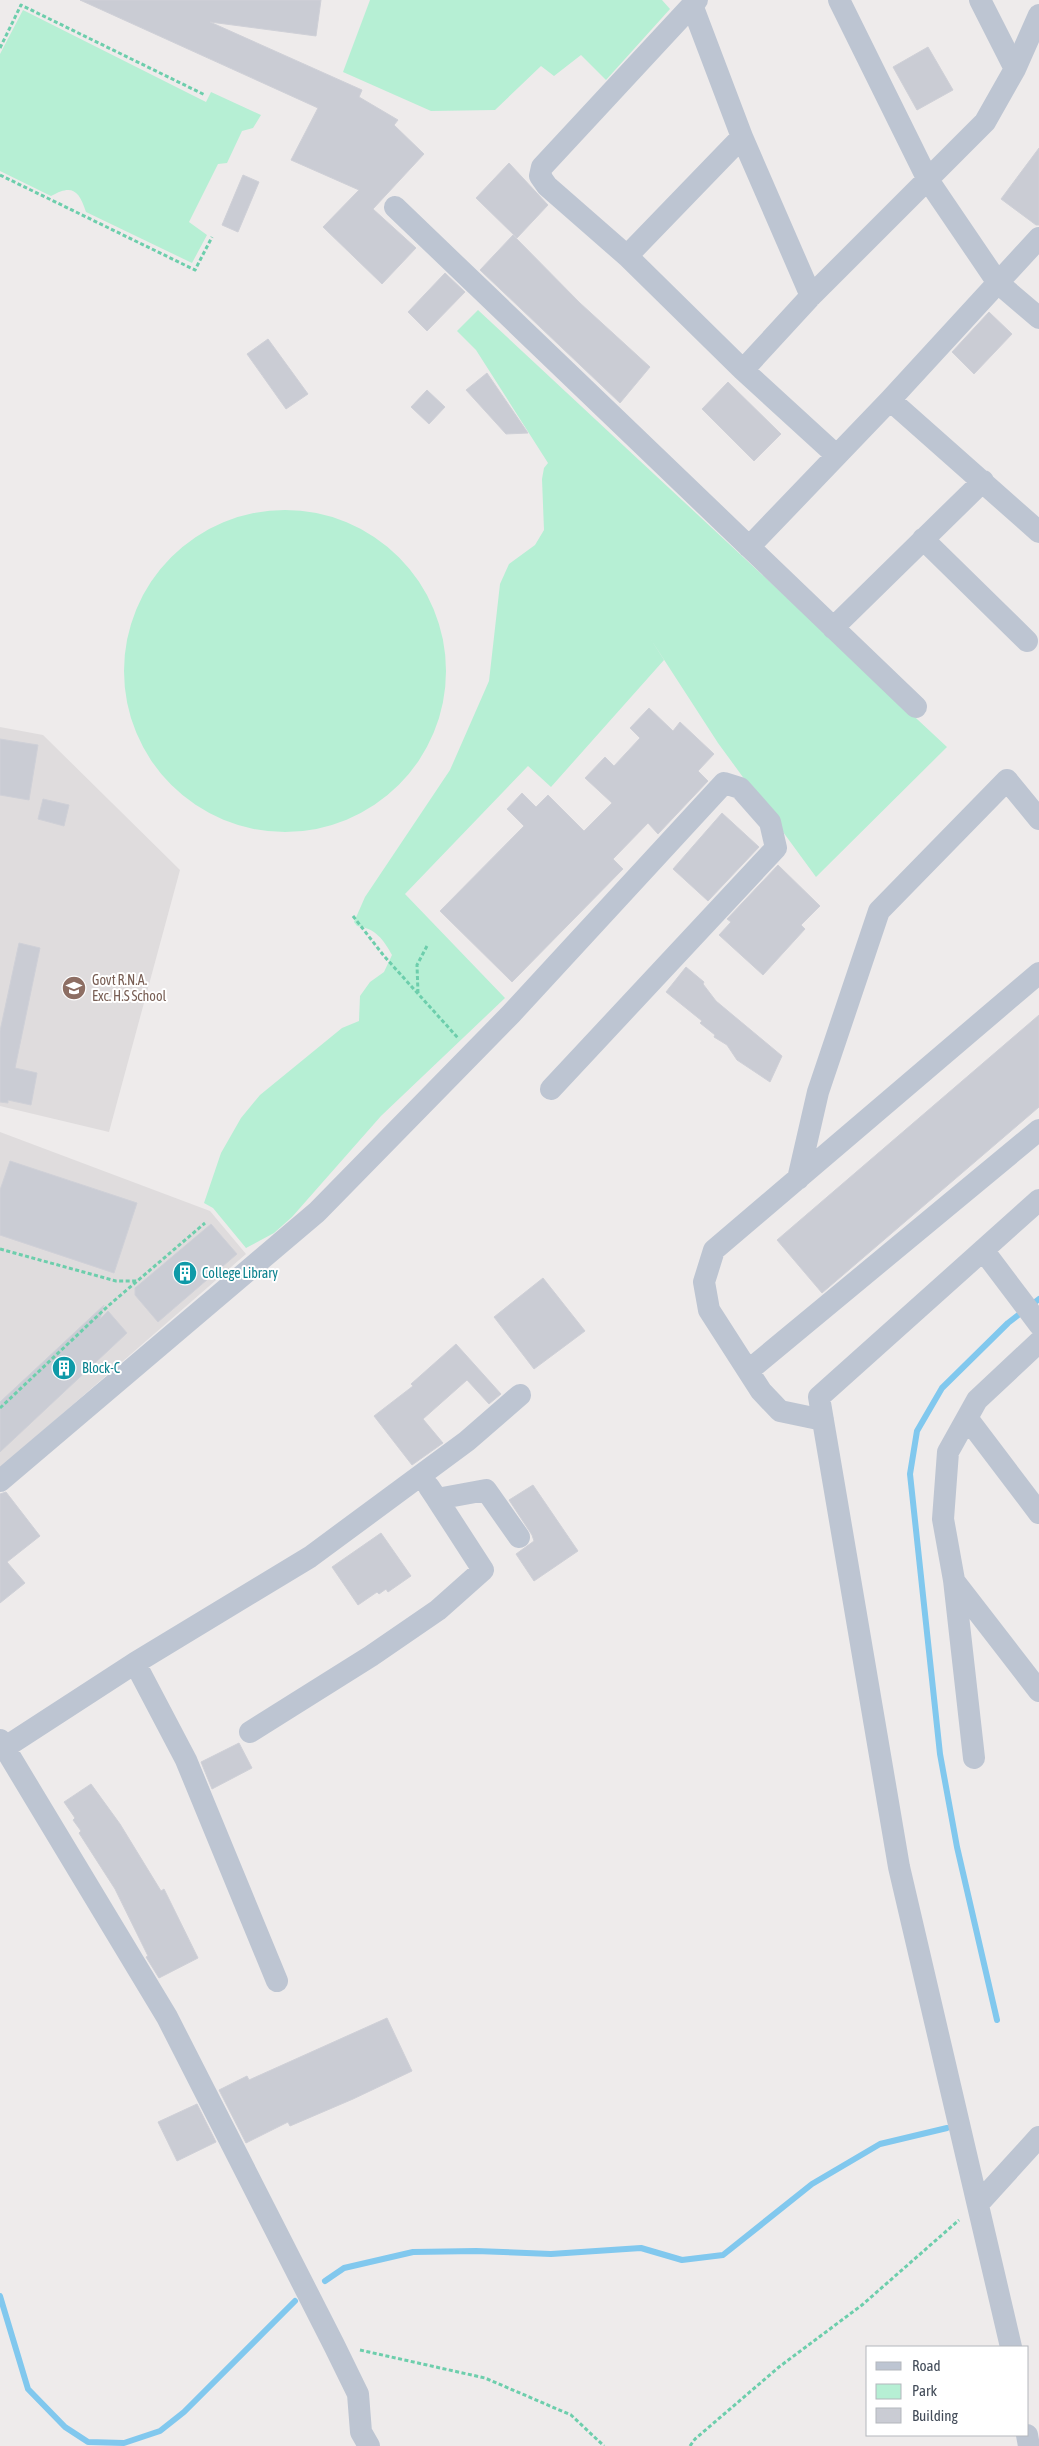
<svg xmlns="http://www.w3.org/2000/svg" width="1039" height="2446" font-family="'Asap Condensed',sans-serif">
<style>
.education{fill:#dfdcdd}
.green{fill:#b6efd4}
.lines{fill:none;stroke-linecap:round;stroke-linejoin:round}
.stream{stroke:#81c8ee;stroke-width:6}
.building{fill:#caccd4;stroke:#cfd0d7}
.path{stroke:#6dceac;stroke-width:3;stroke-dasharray:4 2.5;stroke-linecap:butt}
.minor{stroke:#bdc5d2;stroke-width:22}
.labels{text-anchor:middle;stroke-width:4;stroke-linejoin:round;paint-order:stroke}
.education-label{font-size:14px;fill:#785e54;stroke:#fff;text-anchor:start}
.culture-label{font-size:14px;fill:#0d838f;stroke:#fff;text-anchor:start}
</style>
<rect width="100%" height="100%" fill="#eeebeb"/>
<path class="education" d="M0 727 43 735 180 870 109 1132 0 1106Z
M0 1132 210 1211 246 1254 0 1468Z"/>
<path class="green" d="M370 0H662L670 9 606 80 581 55 554 76 541 66 495 110 431 111 343 72Z
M23 10 206 102 211 92 261 115 253 128 242 131 227 163 218 164 189 222 207 235 192 263 86 212C79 190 72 184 51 196L0 171V54Z
M478 310 947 747 816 877 718 743 650 638 664 660 551 787 528 766 405 894 505 998 381 1116 292 1217 274 1233 246 1248 213 1208 204 1203 221 1153 241 1118 260 1095 342 1028 359 1021 360 996 370 982 384 972 392 955C384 940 375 928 357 926L354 922 365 897 450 770 489 681 500 584 509 564 535 545 544 530 542 479 544 468 548 463 476 350 457 331Z
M124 671a161 161 0 1 1 322 0a161 161 0 1 1-322 0Z"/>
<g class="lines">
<path class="stream" d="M997 2020 957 1847 940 1754 910 1474 917 1431 942 1388 1008 1323 1039 1299
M325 2281 344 2268 413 2252 476 2251 551 2254 641 2248 682 2260 723 2255 812 2184 880 2144 947 2128
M0 2296 28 2389 65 2427 88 2442 124 2443 160 2431 184 2412 295 2301"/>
</g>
<path class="building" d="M80 0H321L316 36 210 22 362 90 359 97 398 120 394 125 424 154 373 209 416 248 382 284 323 227 359 190 291 160 318 108Z
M928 47 953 90 917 110 893 67Z
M1039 148V225H1036L1001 199Z
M509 163 548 205 517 238 476 198Z
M243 175 259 182 238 232 222 225Z
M513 235 580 303 650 367 620 403 480 270Z
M445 273 465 292 427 331 408 312Z
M989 312 1012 334 974 374 952 352Z
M268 339 308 394 286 409 247 354Z
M487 373 528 433 506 434 466 390Z
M728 382 781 434 754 461 702 409Z
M427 390 445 407 429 424 411 407Z
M649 708 673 731 680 722 714 754 698 771 708 781 658 834 648 823 613 859 623 869 512 982 440 911 524 826 507 809 522 793 536 807 548 795 584 831 612 803 585 778 605 757 614 766 640 738 630 728Z
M0 739 38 745 29 800 0 795Z
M43 799 69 805 64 826 38 819Z
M722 813 759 847 708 901 673 869Z
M778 865 820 906 801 925 805 929 763 975 719 935 731 922 727 919Z
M19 943 40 948 15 1068 37 1073 31 1105 8 1100V1103L0 1102V1031Z
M686 967 704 982 703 984 716 1001 782 1056 770 1082 737 1060 727 1045 714 1037 715 1035 700 1023 702 1021 666 992Z
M1039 1015V1107L822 1293 777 1240Z
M10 1161 137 1203 114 1273 0 1235V1190Z
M211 1224 237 1254 158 1322 135 1295V1288Z
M543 1278 585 1331 534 1369 494 1317Z
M104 1305 100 1319 108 1311 127 1333 0 1452V1402Z
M456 1344 501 1394 489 1404 467 1380 423 1419 443 1443 412 1465 374 1416 413 1386 411 1384Z
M533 1485 578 1551 534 1581 516 1554 534 1541 532 1535 509 1500Z
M6 1492 40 1536 7 1562 25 1583 0 1603V1494Z
M381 1533 411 1576 388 1592 386 1589 379 1594 377 1592 358 1605 332 1567Z
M239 1743 252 1768 212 1789 201 1762Z
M91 1784 120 1824 161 1891 164 1889 198 1958 159 1978 146 1957 148 1956 115 1889 79 1833 81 1831 73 1820 75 1818 64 1802Z
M387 2018 412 2071 353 2099 290 2126 288 2122 246 2143 219 2090 247 2076 249 2080Z
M197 2104 216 2142 177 2161 158 2122Z"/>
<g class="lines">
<path class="path" d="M0 48 21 5 205 95
M0 175 195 270 212 237
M353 916 384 956 458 1038
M418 993 417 965 428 944
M0 1249 116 1281H137
M0 1408 108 1306 205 1223
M360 2350 485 2378 571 2415 604 2446
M690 2446 695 2439 779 2367 862 2305 959 2220"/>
<path class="minor" d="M697 0 542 167 540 176 547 186 627 256 743 370 836 455
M839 0 928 180 998 283 1039 318
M980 0 1015 69
M692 5 742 137 811 296
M395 207 916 707
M627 256 742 137
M743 370 811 296 985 122 1015 69 1039 15
M890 400 1039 532
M923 539 1027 641
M749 547 890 400 1039 238
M833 628 983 481
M798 1179 818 1092 879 911 1007 780 1039 819
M983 1250 1039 1324
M748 1371 1039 1130
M967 1418 1039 1513
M823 1420 780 1411 761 1391 709 1310 704 1282 714 1250 1039 973
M0 1481 317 1212 511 1014 724 783 740 788 770 822 776 848 551 1089
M429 1487 437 1499 486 1490 519 1537
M954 1581 1039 1691
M135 1663 186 1760 277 1981
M250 1732 371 1656 438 1610 483 1570 437 1499
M0 1740 167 2017 334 2345 358 2394 361 2432 369 2446
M4 1748 135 1663 310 1557 467 1441 520 1395
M974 1758 954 1580 943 1519 948 1452 977 1400 1039 1342
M978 2204 1039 2137
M1011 2347 899 1867 819 1397 1039 1200
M1027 2435 1029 2446"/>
</g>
<defs>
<g id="school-disc" transform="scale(1.25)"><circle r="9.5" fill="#8d6e63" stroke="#fff"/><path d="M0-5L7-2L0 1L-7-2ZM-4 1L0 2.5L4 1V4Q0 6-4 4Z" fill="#fff"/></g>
<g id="building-disc" transform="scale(1.25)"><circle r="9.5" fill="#0f9aa8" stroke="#fff"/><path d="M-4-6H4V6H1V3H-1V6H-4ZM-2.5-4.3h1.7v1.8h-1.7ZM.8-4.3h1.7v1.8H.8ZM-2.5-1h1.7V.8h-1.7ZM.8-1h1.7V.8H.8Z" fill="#fff"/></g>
</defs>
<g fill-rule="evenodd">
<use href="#school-disc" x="74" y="988"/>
<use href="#building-disc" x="185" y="1273"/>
<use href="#building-disc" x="64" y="1368"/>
</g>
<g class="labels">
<g class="education-label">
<text x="92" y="985">Govt R.N.A.<tspan x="92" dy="16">Exc. H.S School</tspan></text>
</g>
<g class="culture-label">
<text x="202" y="1278">College Library</text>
<text x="82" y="1373">Block-C</text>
</g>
</g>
<rect x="866" y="2346" width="162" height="90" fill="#ffffff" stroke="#b4b7bd"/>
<rect x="876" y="2362" width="25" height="8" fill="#bdc5d2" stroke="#b4b7bd"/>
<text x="912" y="2371" font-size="15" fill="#434c59">Road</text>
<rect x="876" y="2384" width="25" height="15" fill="#b6efd4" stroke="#b4b7bd"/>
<text x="912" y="2396" font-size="15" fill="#434c59">Park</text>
<rect x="876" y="2408" width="25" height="15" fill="#caccd4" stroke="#b4b7bd"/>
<text x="912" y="2421" font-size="15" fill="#434c59">Building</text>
</svg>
